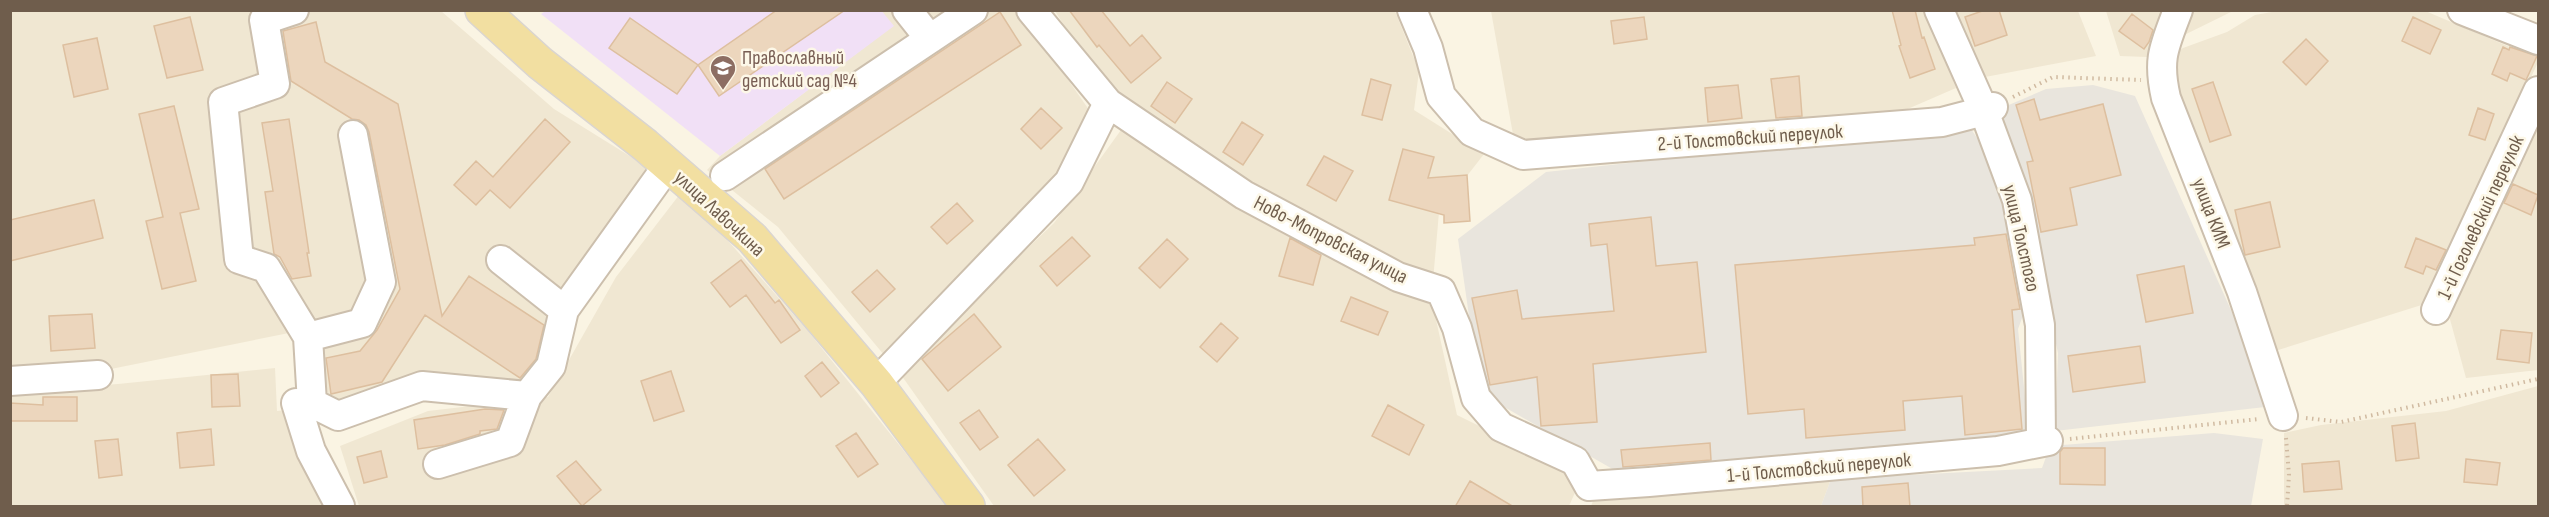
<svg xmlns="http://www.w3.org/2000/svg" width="2549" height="517" font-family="'Sofia Sans Condensed',sans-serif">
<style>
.residential{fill:#f0e7d2}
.industrial{fill:#e9e5dd}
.education{fill:#f1e0f6}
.building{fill:#ecd6bd;stroke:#ddbf9f;stroke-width:1.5}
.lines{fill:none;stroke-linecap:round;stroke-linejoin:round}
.minor-casing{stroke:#ccbfad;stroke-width:32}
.major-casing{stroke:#dad5d0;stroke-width:36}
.path{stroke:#d0baa1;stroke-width:4;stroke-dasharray:1.5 4.5;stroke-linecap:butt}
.minor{stroke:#fff;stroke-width:28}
.major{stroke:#f2dfa1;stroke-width:33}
.labels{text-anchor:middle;stroke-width:5;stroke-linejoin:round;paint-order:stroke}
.education-label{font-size:20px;fill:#785e54;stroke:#fdf8e8;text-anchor:start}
.street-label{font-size:20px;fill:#6f5d4c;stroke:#fdf8e8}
</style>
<rect width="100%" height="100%" fill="#faf4e3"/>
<path class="residential" d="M2283 10H2423L2538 59V62L2428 303 2275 351 2175 90 2170 56 2183 48 2227 32 2255 15Z
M10 11H441L554 109 657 173 599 263 536 382 332 405 304 330 106 370 11 373Z
M881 11H1020L1094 117 1035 218 884 355 778 227 707 170 720 156 893 26Z
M1055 11H1395L1419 71 1414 110 1484 154 1439 212 1433 281 1244 184 1099 81Z
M1491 11H1926L1956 88 1896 114 1714 131 1514 140Z
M1952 11H2078L2096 56 1985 77 1969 64Z
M2106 11H2171L2147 57 2120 56Z
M2187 11H2233L2174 40Z
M2538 97V370L2466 378 2448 312Z
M1121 130 1433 306 1457 415 1582 477 1569 506H994L899 372 1054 223Z
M683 190 808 331 948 506H359L340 446 428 411 548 397 616 277Z
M275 368 277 411 308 408 342 506H11V392L118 384Z
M2538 386V506H2284V433L2321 425 2446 411Z
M1831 479 1821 506H1591L1595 496Z"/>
<path class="industrial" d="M2093 85 2135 96 2248 348 2265 407 2055 431 2058 353 2016 157 1997 110 2046 89Z
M1969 126 1995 165 2029 299 2018 329 2029 436 1616 471 1480 393 1458 239 1546 172Z
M2214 433 2263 439 2251 506H1821L1831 479 2042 468 2050 446Z"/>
<path class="education" d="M547 10H881L894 26 720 156 541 14Z"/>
<path class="building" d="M777 10H845L719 96 698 65Z
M1069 10H1101L1130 46 1142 35 1161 58 1131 83 1099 45 1097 47Z
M1892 10H1915L1922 38 1924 37 1935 69 1910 78 1899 46 1901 45Z
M1985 10H1999L2007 35 1975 46 1965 17Z
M1000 12 1021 45 784 199 765 169Z
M2132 14 2153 30 2149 42 2144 49 2119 31Z
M190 17 203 70 167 78 154 26Z
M1644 17 1647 39 1614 44 1611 21Z
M2413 17 2441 30 2430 54 2402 41Z
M630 18 698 65 677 94 609 48Z
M316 22 325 62 398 104 442 316 469 276 544 325 536 359 520 378 425 315 382 382 331 394 326 358 360 351 377 330 400 289 369 132 366 125 359 120 352 119 291 81 283 31Z
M97 38 108 89 74 97 63 45Z
M2306 39 2328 61 2306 85 2283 62Z
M2503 47 2509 50 2510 47 2537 56 2526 80 2510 73 2507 81 2492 74Z
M1799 76 1802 116 1776 118 1771 79Z
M1371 79 1391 85 1382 120 1362 115Z
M1167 82 1192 99 1175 123 1151 106Z
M2213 82 2231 135 2210 142 2192 89Z
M1738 85 1742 118 1708 122 1705 88Z
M2034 99 2040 120 2103 104 2121 175 2070 188 2077 225 2041 232 2027 162 2033 161 2016 105Z
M174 106 199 209 180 213 196 281 162 289 146 221 163 217 139 114Z
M1041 108 1062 128 1041 149 1021 129Z
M2478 108 2494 114 2485 140 2469 135Z
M289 119 309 253H307L311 276 292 279 280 257 274 254 265 192 273 191 262 123Z
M545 119 570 142 510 208 490 190 476 205 454 185 476 161 493 177Z
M1242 122 1263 135 1243 165 1223 152Z
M1403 149 1434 157 1428 178 1467 175 1470 221 1444 223V215L1389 200Z
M1324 156 1353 171 1336 201 1307 185Z
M2513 184 2538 195 2531 215 2504 203Z
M94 200 103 238 10 261V220Z
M2270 202 2280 247 2245 255 2235 210Z
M957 203 973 221 947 244 931 227Z
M1651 217 1656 266 1697 262 1706 352 1593 364 1597 422 1541 426 1537 377 1490 385 1472 298 1517 290 1522 319 1614 311 1607 244 1591 246 1589 224Z
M2006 234 2020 309 2012 310 2022 429 1965 435 1962 396 1903 401 1905 430 1806 438 1804 409 1748 414 1735 265 1975 245 1974 238Z
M1072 237 1090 256 1057 286 1040 266Z
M1290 238 1321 255 1313 285 1279 276Z
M2416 238 2446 250 2436 270 2426 266 2423 274 2405 267Z
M1167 239 1188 259 1160 288 1139 268Z
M741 260 775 303 779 300 800 330 781 343 746 295 730 307 711 283Z
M2184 266 2193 313 2146 322 2137 275Z
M877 270 895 289 870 312 852 292Z
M1351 297 1388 312 1378 335 1341 321Z
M92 314 95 348 51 351 49 316Z
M974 314 1001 347 948 391 922 359Z
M1221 323 1238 338 1217 362 1200 347Z
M2501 330 2532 333 2529 363 2497 359Z
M2140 346 2145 382 2073 392 2068 356Z
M822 362 839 383 821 397 805 376Z
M671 371 684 411 654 421 641 381Z
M238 374 240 406 212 407 211 375Z
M43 397H77V421H10V403L43 405Z
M1388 405 1424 425 1409 455 1372 436Z
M485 409 504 410 497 429 480 431V434L445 445 418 449 414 420Z
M979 410 998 437 980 450 960 423Z
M2415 423 2419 458 2396 461 2392 426Z
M211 429 214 465 180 468 177 433Z
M856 433 878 464 858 477 836 446Z
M118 439 122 475 99 478 95 441Z
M1038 439 1065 470 1034 496 1008 465Z
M1710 443 1711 460 1623 467 1621 450Z
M2063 448H2105V485L2060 484V452Z
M381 451 387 477 364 483 357 457Z
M2466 459 2500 463 2497 485 2464 482Z
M576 461 601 490 582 506 557 476Z
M2339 461 2342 489 2304 492 2302 464Z
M1470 481 1514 507H1455Z
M1908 483 1910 507H1863L1862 487Z"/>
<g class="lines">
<g class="minor-casing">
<path id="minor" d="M294 10 264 20 275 84 223 102 239 259 266 268 308 337
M907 10 930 39
M1031 10 1108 103 1244 195 1398 277 1441 291 1457 328 1476 398 1501 427 1575 461 1589 486
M1412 10 1428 48 1441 96 1472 132 1523 155 1942 122 1984 111 1993 107
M1939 10 1984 111 2017 200 2040 325 2041 442
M2178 10C2164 47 2157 59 2166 98L2242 292 2283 416
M2462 10 2538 40
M353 135 381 282 362 323 308 337 312 403 338 416 422 386 527 396 551 366 564 310
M725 176 973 10
M501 260 564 310 668 165
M2436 310 2538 91
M10 381 98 375
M876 383 1069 182 1108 103
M296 403 311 451 340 506
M438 464 510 442 527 396
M1589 486 1649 482 1998 451 2048 441"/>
</g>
<g class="major-casing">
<path id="major" d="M482 10 540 63 645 145 752 238 876 383 968 506"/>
</g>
<path class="path" d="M2013 97 2053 77 2141 80
M2306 418 2341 422 2538 379
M2286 438 2289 475 2287 506
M2070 439 2259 419"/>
<use href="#minor" class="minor"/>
<use href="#major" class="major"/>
</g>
<defs>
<g id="school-pin" transform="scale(1.35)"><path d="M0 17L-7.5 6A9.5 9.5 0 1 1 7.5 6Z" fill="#8d6e63" stroke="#fdf8e8"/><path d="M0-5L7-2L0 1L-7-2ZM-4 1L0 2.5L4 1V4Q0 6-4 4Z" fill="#fff"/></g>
</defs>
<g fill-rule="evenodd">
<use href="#school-pin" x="723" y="68"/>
</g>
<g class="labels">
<g class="education-label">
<text x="742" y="64">Православный<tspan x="742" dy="23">детский сад №4</tspan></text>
</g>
<g class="street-label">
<text transform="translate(1750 137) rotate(-4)" y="7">2-й Толстовский переулок</text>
<text transform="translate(720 213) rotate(43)" y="7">улица Лавочкина</text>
<text transform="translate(2212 213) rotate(69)" y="7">улица КИМ</text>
<text transform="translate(2480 217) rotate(-65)" y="7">1-й Гоголевский переулок</text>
<text transform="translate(2022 238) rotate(77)" y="7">улица Толстого</text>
<text transform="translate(1331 239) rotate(27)" y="7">Ново-Мопровская улица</text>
<text transform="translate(1819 467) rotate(-5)" y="7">1-й Толстовский переулок</text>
</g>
</g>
<rect width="2549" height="517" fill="none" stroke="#6f5d4c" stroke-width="24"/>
</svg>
